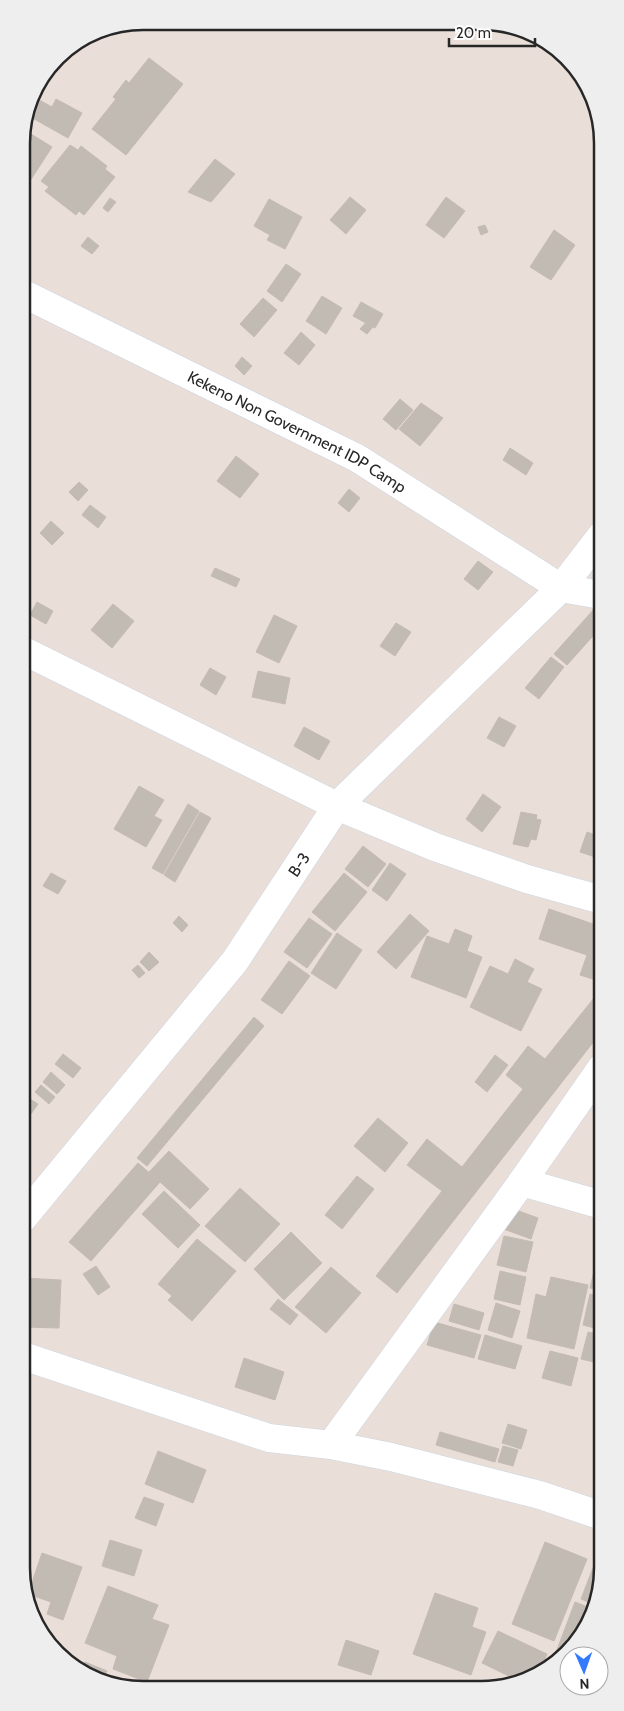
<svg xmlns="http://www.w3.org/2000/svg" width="624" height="1711" font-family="Cabin,sans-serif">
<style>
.building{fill:#c2bbb4;stroke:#c5bbb2}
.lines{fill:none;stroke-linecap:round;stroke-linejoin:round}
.minor-casing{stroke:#cdd4e1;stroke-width:29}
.secondary-casing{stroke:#cdd4e1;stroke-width:29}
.minor{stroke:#fff;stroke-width:28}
.secondary{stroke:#fff;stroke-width:28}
.labels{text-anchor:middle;stroke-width:4;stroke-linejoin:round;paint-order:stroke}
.street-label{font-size:16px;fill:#272727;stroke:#fff}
.rim{fill:none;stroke:#272727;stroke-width:2.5}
</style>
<rect width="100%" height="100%" fill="#eadfd8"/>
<path class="building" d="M149 58 183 84 126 155 92 129 116 99 113 97 126 80 129 83Z
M32 96 52 107 56 99 82 113 68 138 27 115Z
M23 129 52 147 28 184 22 180V135Z
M70 145 78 150 81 146 107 166 105 169 115 177 84 215 79 211 76 215 45 191 49 187 41 181Z
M215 159 235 174 211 202 188 192Z
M350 197 366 210 346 234 330 220Z
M446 197 465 211 444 238 426 225Z
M110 198 116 202 108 212 103 208Z
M269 199 302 217 285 249 267 240 270 235 254 226Z
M485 225 488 232 481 235 478 227Z
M554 230 575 245 551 280 530 267Z
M88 237 99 246 92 254 81 246Z
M286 264 301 274 282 302 267 291Z
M322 296 342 308 326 334 306 321Z
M263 298 277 310 254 337 240 324Z
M361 302 383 314 375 328 353 316Z
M370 318 377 322 367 334 360 329Z
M301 332 315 345 299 365 284 353Z
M242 357 252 366 244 375 235 366Z
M400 399 413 410 396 430 383 419Z
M421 403 443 418 420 446 399 429Z
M22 437 29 442 22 453Z
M510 448 533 463 526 475 503 460Z
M236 456 259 474 240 498 217 481Z
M79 482 88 490 78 501 69 492Z
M349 489 360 498 349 512 338 503Z
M90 505 106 517 98 528 82 515Z
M51 521 64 533 52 545 40 533Z
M478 561 493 572 478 590 464 579Z
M215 568 240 579 236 587 211 576Z
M37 602 53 611 46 624 30 615Z
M113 604 134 621 112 648 91 630Z
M594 609 601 616V627L567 665 554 654Z
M274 615 297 626 279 663 256 652Z
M396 623 411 632 395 656 380 646Z
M551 657 564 667 539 699 525 688Z
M210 668 226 677 216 695 200 685Z
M258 671 290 678 285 704 252 697Z
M499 717 516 726 504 747 487 738Z
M304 727 330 741 319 760 294 746Z
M139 786 164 800 154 816 162 820 146 847 114 829Z
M483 794 501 807 482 832 466 819Z
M188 804 199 811 163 874 152 868Z
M200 812 211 818 175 882 164 875Z
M521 812 537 815 536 819 541 820 536 840 531 839 528 847 513 844Z
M587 832 601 837V848L598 858 580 852Z
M363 846 386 864 368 887 345 869Z
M390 863 406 874 387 901 372 890Z
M51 873 66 881 58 894 43 886Z
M344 873 367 892 335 931 312 912Z
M549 909 602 927V982L580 975 587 955 539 939Z
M410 914 429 931 396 969 377 952Z
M179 916 188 925 182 932 173 923Z
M309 918 332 934 307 968 284 952Z
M455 929 472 936 467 951 482 957 466 998 411 977 427 936 449 944Z
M337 933 362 950 336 989 311 973Z
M149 952 159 962 149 971 140 962Z
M515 959 534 969 527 982 542 989 521 1031 470 1007 490 966 508 974Z
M289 961 310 976 282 1014 261 1000Z
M138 965 145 973 139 978 132 970Z
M602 988V1031L397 1293 376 1276 442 1191 407 1165 427 1139 462 1167 523 1089 506 1075 528 1046 545 1059Z
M254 1017 264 1026 147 1166 137 1158Z
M63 1054 81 1068 73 1078 55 1064Z
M495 1055 508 1065 487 1092 475 1082Z
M51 1072 65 1085 57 1094 43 1082Z
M41 1085 55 1097 49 1104 35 1092Z
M27 1097 38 1104 31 1114 23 1108V1102Z
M378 1118 408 1143 385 1172 354 1146Z
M169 1151 209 1189 190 1209 149 1172Z
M138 1163 160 1182 91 1261 69 1242Z
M357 1176 374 1189 342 1229 325 1215Z
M240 1188 280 1224 245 1262 205 1226Z
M164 1191 200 1225 178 1248 142 1214Z
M505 1206 538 1218 531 1239 498 1227Z
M291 1232 322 1263 284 1300 254 1269Z
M504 1236 533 1242 526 1272 497 1265Z
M602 1238V1291L590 1288Z
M197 1239 236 1271 192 1321 168 1300 172 1296 158 1284Z
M96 1266 110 1287 98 1295 83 1274Z
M331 1267 361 1293 326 1333 295 1307Z
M500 1271 526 1277 520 1305 494 1299Z
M551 1277 588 1285 574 1349 527 1338 536 1294 546 1297Z
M23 1278 61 1280 59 1328 23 1327Z
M590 1294 602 1297V1330L583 1325Z
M278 1299 298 1315 290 1325 270 1309Z
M496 1303 520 1311 512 1338 488 1330Z
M454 1304 484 1313 479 1330 449 1321Z
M434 1322 481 1335 474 1358 427 1345Z
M588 1332 602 1335V1350L598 1363 581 1359Z
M485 1335 522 1346 515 1369 478 1359Z
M550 1351 578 1358 571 1386 542 1378Z
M244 1358 284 1372 275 1400 235 1387Z
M508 1424 527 1430 521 1449 502 1443Z
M598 1429 602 1430V1451L596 1450Z
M440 1432 499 1449 495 1462 436 1445Z
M503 1446 518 1450 513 1466 498 1462Z
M158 1451 206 1470 193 1503 145 1484Z
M144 1497 164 1504 156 1526 135 1518Z
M110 1540 142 1550 134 1576 102 1566Z
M545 1542 587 1559 554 1641 512 1624Z
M42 1553 82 1567 63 1620 47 1614 51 1602 28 1594Z
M596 1560 602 1562 603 1576 596 1605 581 1599Z
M108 1586 158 1605 152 1619 169 1625 147 1682 113 1669 117 1656 85 1643Z
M435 1593 478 1608 472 1627 486 1632 471 1675 413 1654Z
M575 1602 595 1610 594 1614 573 1648 562 1657 555 1655Z
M498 1631 547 1654 538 1675 521 1682 482 1663Z
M346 1640 379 1651 371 1675 338 1665Z
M551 1659 557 1661 547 1670Z
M85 1662 107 1671 104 1679 83 1668Z"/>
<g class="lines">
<g class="minor-casing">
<g id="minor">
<path id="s1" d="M22 293 357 458 561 588 601 595"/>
<path d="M22 650 337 806 435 847 527 879 602 900"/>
<path d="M522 1182 602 1205"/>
<path d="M23 1356 269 1438 331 1445 391 1457 540 1495 602 1516"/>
<path d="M331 1445 522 1182 602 1067"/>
</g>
</g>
<g class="secondary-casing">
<g id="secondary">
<path id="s2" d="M23 1218 235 961 337 806 561 588 601 536"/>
</g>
</g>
<use href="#minor" class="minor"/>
<use href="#secondary" class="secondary"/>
</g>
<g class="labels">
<g class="street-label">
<text dy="6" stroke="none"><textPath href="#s1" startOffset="308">Kekeno Non Government IDP Camp</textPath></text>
<text dy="6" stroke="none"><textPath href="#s2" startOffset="449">B-3</textPath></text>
</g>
</g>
<path d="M0 0H624V1711H0ZM143 30H481A113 113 0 0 1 594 143V1568A113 113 0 0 1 481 1681H143A113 113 0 0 1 30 1568V143A113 113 0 0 1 143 30Z" fill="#eee" fill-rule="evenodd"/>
<path class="rim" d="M143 30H481A113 113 0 0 1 594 143V1568A113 113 0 0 1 481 1681H143A113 113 0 0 1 30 1568V143A113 113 0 0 1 143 30Z"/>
<g transform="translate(584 1671) rotate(178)"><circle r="24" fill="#ffffff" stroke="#a9a9a9"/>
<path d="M0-4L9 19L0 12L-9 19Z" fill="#337bfc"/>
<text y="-8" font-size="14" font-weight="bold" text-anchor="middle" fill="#272727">N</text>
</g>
<path d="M449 38v8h86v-8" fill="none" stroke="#272727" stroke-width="2.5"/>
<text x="456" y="38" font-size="15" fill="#272727" stroke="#ffffff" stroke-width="4" paint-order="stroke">20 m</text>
</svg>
